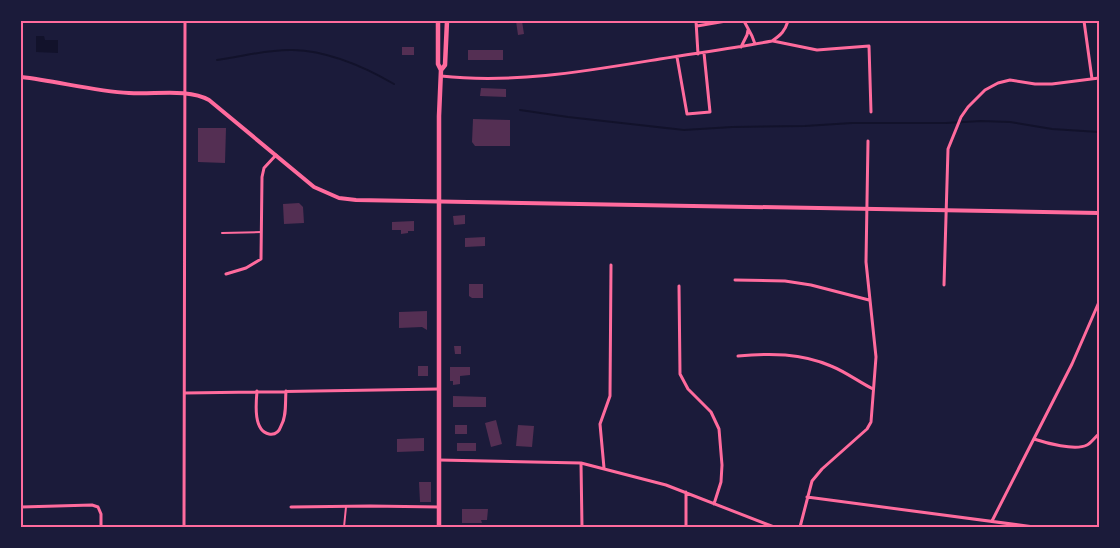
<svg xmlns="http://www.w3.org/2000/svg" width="1120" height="548" font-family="Lato,sans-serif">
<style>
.water{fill:#12122b}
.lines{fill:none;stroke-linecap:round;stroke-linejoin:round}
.stream{stroke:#12122b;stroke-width:2}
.building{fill:#542f53}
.service{stroke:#ff6b9d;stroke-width:2}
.minor{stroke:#ff6b9d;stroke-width:3}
.tertiary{stroke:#ff6b9d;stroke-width:4}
.secondary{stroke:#ff6b9d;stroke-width:4.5}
.neatline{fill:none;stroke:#ff6b9d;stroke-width:2}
</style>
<rect width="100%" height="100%" fill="#1b1b3a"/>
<path class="water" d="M36 36H44L45 40H58V53L36 52Z"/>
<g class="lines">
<path class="stream" d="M217 60C242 57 267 49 293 50 329 51 363 66 394 84
M520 110 568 117 684 130 732 127 805 126 852 123H946L981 121 1010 122 1052 129 1099 132"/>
</g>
<path class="building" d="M516 21H522L524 34 518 35Z
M402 47H414V55H402Z
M468 50H503V60H468Z
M481 88 506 89V97L480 96Z
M473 119 510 120V146H475L472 142Z
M198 128H226L225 163 198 162Z
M299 203 303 207 304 223 284 224 283 204Z
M465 215V224L454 225 453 216Z
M414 221V231H408V233L401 234V230H392V222Z
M485 237V246L465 247V238Z
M469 284H483V298H472L469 296Z
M427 311V330L422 327 399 328V312Z
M454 346H461V354H455Z
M418 366H428V376H418Z
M450 367H470V375L460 376V384L453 385V381H450Z
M453 396 486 397V407H453Z
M496 420 502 444 491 447 485 423Z
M455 425H467V434H455Z
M518 425 534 426 532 447 516 446Z
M424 438V451L397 452V439Z
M457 443H476V451H457Z
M419 482H431V502H420Z
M462 509H488L487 520H481L482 523H462Z"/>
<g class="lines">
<path class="service" d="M447 22 458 21
M222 233 261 232
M344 527 346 507"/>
<path class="minor" d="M696 21 698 54
M744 21 752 36 755 44
M1084 21 1092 79
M697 26 726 21
M773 41 817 50 869 46 871 112
M741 47 747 35 748 30
M677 57 687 114 710 112 704 53
M441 76C514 84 587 71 660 59 697 53 735 48 772 41 781 35 785 31 788 21
M226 274 246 268 261 259 262 177 264 168 276 155
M735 280 785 281 811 285 869 300
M944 285 948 149 961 117 968 107 985 90 998 83 1010 80 1035 84H1052L1099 78
M679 286 680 374 688 389 711 412 719 429 722 465 721 482 714 504
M738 356C770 353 801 353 831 366 846 372 859 382 873 389
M257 391C256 403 253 431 269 434 275 435 279 432 281 426 287 416 285 402 286 391
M185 393 439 389
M1034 439C1046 443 1075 451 1087 445 1091 443 1095 437 1099 434
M439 460 581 463 666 485 774 527
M581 463 582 527
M604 468 600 424 610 396 611 265
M807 497 1034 527
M21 507 92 505 98 507 101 514V527
M291 507 370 506 439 507
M992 521 1072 364 1099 302
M184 527 185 21
M686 527V492
M800 527 812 481 822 469 867 429 871 422 876 357 866 262 868 141"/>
<path class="tertiary" d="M21 77C57 81 93 91 129 93 153 95 188 88 209 100L314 187 339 198 356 200 1099 213"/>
<path class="secondary" d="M438 21V64L441 70 439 116V527
M441 70 445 65 447 21"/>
</g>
<rect width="1120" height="548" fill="none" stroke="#1b1b3a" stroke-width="45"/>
<rect x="22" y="22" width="1076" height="504" class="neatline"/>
</svg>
